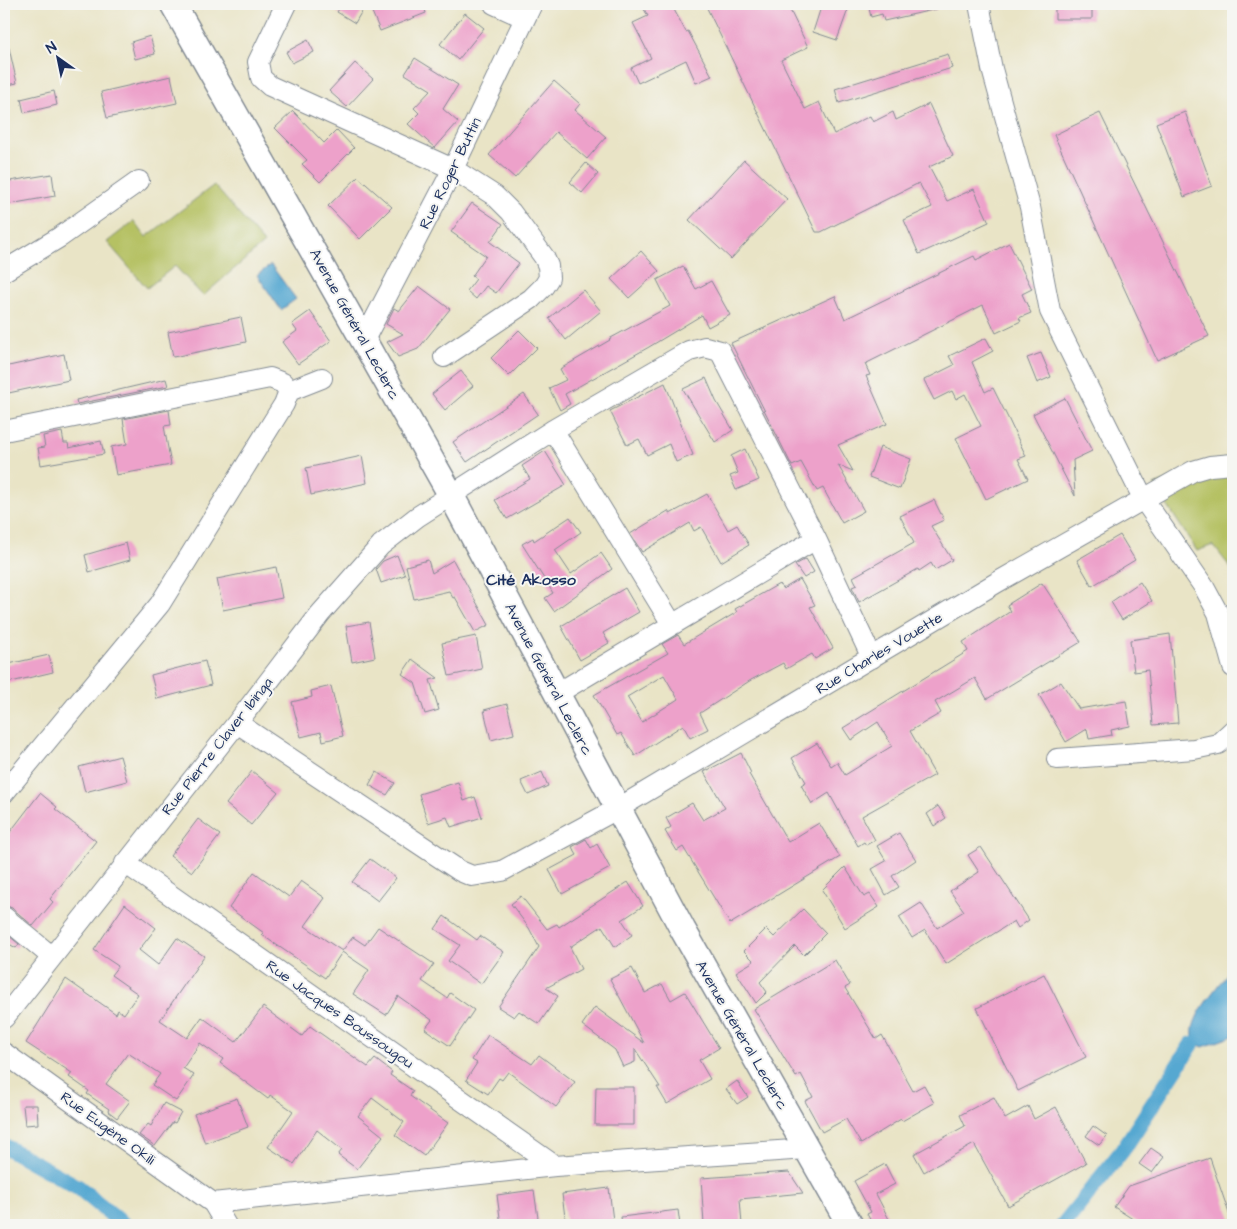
<svg xmlns="http://www.w3.org/2000/svg" width="1237" height="1229" font-family="'Architects Daughter',sans-serif">
<style>
.green{fill:#b5c163;stroke:#687860}
.water{fill:#56a8d1;stroke:#386c98}
.lines{fill:none;stroke-linecap:round;stroke-linejoin:round}
.canal{stroke:#56a8d1;stroke-width:16}
.building{fill:#eda1ca;fill-rule:evenodd}
.minor-casing{stroke:#828a92;stroke-width:22}
.major-casing{stroke:#828a92;stroke-width:28}
.minor{stroke:#fff;stroke-width:20}
.major{stroke:#fff;stroke-width:25}
.labels{text-anchor:middle;stroke-width:4;stroke-linejoin:round;paint-order:stroke}
.street-label{font-size:15px;fill:#1b2f5e;stroke:#f6f6f2}
.neighbourhood-label{font-size:16px;font-weight:bold;fill:#1b2f5e;stroke:#f6f6f2}
</style>
<rect width="100%" height="100%" fill="#f6f6f2"/>
<filter id="ink" filterUnits="userSpaceOnUse"><feTurbulence type="fractalNoise" baseFrequency=".02" numOctaves="2"/><feDisplacementMap in="SourceGraphic" scale="10" xChannelSelector="R" yChannelSelector="G"/><feConvolveMatrix kernelMatrix="1 2 1 2 8 2 1 2 1" color-interpolation-filters="sRGB"/></filter>
<filter id="wash" filterUnits="userSpaceOnUse"><feTurbulence type="fractalNoise" baseFrequency=".0096" numOctaves="4" result="noise"/><feDisplacementMap in="SourceGraphic" scale="20" xChannelSelector="R" yChannelSelector="G"/><feGaussianBlur stdDeviation="1.12" result="paint"/><feColorMatrix in="noise" values="0 0 0 0 0 0 0 0 0 0 0 0 0 0 0 0 0 1.4 0 .05"/><feComposite in="paint" operator="in"/></filter>
<g filter="url(#wash)">
<rect width="100%" height="100%" fill="#e9e4c6"/>
<path class="green" d="M214 185 264 243 203 296 175 266 147 288 107 242 134 221 146 237Z
M1233 456V571L1213 545 1197 551 1154 485Z"/>
<path class="water" d="M271 265 296 299 281 310 257 275Z
M1233 965V1036L1203 1047C1171 1033 1223 983 1233 965Z"/>
<g class="lines">
<path class="canal" d="M4 1146 78 1187 124 1225
M1063 1225 1122 1151 1192 1044"/>
</g>
<g id="blocks">
<path class="building" d="M342 4H366L355 23 337 12Z
M394 4H423L426 13 380 31 372 12Z
M641 4H671L686 32 688 31 712 76 696 83 686 60 638 83 631 68 651 58 633 23 648 16Z
M705 4H787L808 47 781 60 805 109 819 102 834 134 870 116 873 122 893 112 896 120 929 104 953 156 929 167 947 201 974 189 989 222 919 254 904 220 932 207 919 183 821 232H816Z
M822 4H850L837 40 813 32Z
M868 4H936L937 9 884 21 882 14 871 17Z
M1055 4H1092V19H1055Z
M465 13 484 28 458 60 440 44Z
M150 36 155 54 135 59 131 42Z
M308 40 314 52 292 63 286 52Z
M9 48 17 83 4 86V49Z
M948 54 952 68 839 103 835 89Z
M415 58 458 85 443 109 458 122 435 148 408 124 419 113 414 108 431 90 405 74Z
M355 63 373 79 347 107 329 91Z
M171 76 177 103 107 118 101 92Z
M554 81 580 104 575 110 606 137 587 159 556 132 515 178 489 155Z
M54 91 57 105 24 113 21 99Z
M293 111 324 143 337 130 354 148 320 182 302 164 307 160 275 128Z
M1185 112 1212 186 1184 197 1156 123Z
M1100 113 1209 336 1157 360 1054 135Z
M744 160 787 199 731 259 689 220Z
M586 163 598 174 582 193 570 182Z
M52 174 55 196 4 205V182Z
M358 177 392 207 360 239 328 206Z
M472 203 503 224 490 242 519 263 496 293 486 286 476 299 467 291 476 279 472 276 486 256 451 232Z
M1009 243 1032 289 1022 294 1031 313 1019 318 1021 321 996 333 983 305 865 364 870 375 866 376 887 424 838 445 853 471 838 465 864 511 842 523 823 488 817 491 801 462 792 466 731 343 835 296 845 319 974 256 976 260Z
M641 251 659 271 629 298 611 279Z
M683 266 696 289 711 281 730 315 708 327 702 315 649 347 565 394 570 404 560 410 549 388 566 380 560 369 610 340 609 339 670 306 657 280Z
M419 286 450 309 418 349 398 357 387 342 403 334 386 324 394 308 399 311Z
M583 290 601 311 566 340 549 318Z
M310 311 331 341 298 364 282 342 297 331 292 324Z
M241 317 246 342 173 357 168 332Z
M519 330 537 348 509 376 491 358Z
M986 338 993 351 972 362 985 392 993 388 1008 418 1026 456 1018 459 1028 479 986 499 956 438 981 426 965 394 956 399 952 391 934 400 924 380 954 365 949 356Z
M1041 353 1051 377 1037 383 1027 358Z
M64 354 69 380 4 394V367Z
M461 371 473 386 445 410 432 394Z
M706 378 716 401 733 430 715 442 683 389Z
M166 379 168 386 77 404 76 400Z
M665 383 693 455 676 462 669 444 647 455 639 439 627 445 610 411Z
M524 394 538 414 467 462 453 442Z
M1065 398 1092 451 1073 460 1075 496 1033 414Z
M169 410 171 425 164 426 171 465 116 475 111 447 127 444 123 419Z
M62 432 64 443H68L69 448 101 441 104 454 41 465 38 448 45 447 43 436Z
M880 447 911 459 900 489 869 477Z
M745 449 759 480 736 490 730 476 738 473 731 456Z
M545 451 566 485 507 519 495 500 530 479 522 466Z
M362 456 367 483 311 495 306 468Z
M707 494 728 530 737 525 749 545 721 562 701 527 694 531 690 523 642 552 630 534 668 511 670 514Z
M934 500 944 520 931 526 952 560 935 570 931 563 919 571 918 569 859 602 852 587 857 585 853 577 914 543 900 516Z
M570 517 581 532 555 550 571 574 601 553 612 569 554 611 545 598 553 593 522 544 533 538 534 541Z
M1120 535 1135 560 1092 586 1077 560Z
M126 543 130 560 89 572 85 555Z
M397 555 405 575 381 583 376 569 383 561Z
M806 559 814 572 804 578 795 565Z
M428 560 432 573 453 560 489 625 475 632 455 597 453 598 449 591 414 599 406 566Z
M276 567 282 598 223 610 217 579Z
M800 579 815 605 810 607 833 648 815 659 812 654 786 669 783 663 751 680 700 713 708 729 690 738 683 725 635 756 621 733 617 735 594 695 668 653 662 644 678 635 684 644 737 612 735 609 779 584 783 589ZM664 675 678 699 642 722 627 697Z
M1140 582 1152 601 1122 620 1111 602Z
M1042 583 1081 642 987 699 975 678 935 702 941 713 910 731 935 775 862 816 875 840 866 845 864 842 858 846 829 793 812 804 801 785 806 782 792 758 817 743 831 766 837 762 845 775 892 746 878 722 851 740 843 728 968 651 963 642 1011 611 1007 605Z
M625 588 639 612 603 633 609 643 580 660 561 626Z
M369 622 375 657 352 662 346 626Z
M1170 634 1178 723 1153 725 1148 670 1134 672 1130 640Z
M476 636 482 669 449 676 442 643Z
M49 655 53 672 7 683 4 665Z
M412 659 438 678 430 680 439 710 425 714 415 683 402 674Z
M205 661 211 685 157 699 151 675Z
M1061 682 1079 709 1126 701 1130 726 1111 730 1112 735 1089 739 1087 729 1066 742 1039 695Z
M331 686 343 736 323 741 321 732 301 737 292 702 312 697 311 691Z
M507 704 514 734 491 740 484 710Z
M741 753 751 773 749 774 788 842 819 823 840 857 730 924 683 847 677 851 665 831 671 827 666 818 692 803 703 820 725 808 704 772Z
M120 756 127 781 85 792 79 767Z
M252 771 278 792 251 825 226 804Z
M376 772 395 783 387 795 369 785Z
M542 772 548 786 528 795 521 781Z
M458 782 464 801 475 797 482 817 451 827 447 817 428 823 419 794Z
M40 793 57 807 55 809 96 841 50 899 53 902 33 926 12 908 4 905V840Z
M938 806 946 818 934 826 927 814Z
M198 819 220 835 192 872 170 856Z
M899 833 916 860 892 876 899 887 886 895 872 869 886 861 877 846Z
M586 839 591 848 597 844 610 868 562 894 549 870 577 855 572 847Z
M981 847 1029 920 1018 928 1014 921 946 964 925 930 912 938 899 917 921 903 937 928 964 911 950 891 979 872 968 855Z
M370 859 396 878 378 901 352 882Z
M845 867 864 897 870 894 879 907 845 928 822 890Z
M254 872 289 897 301 881 325 898 305 926 342 951 353 937 365 945 378 927 434 964 422 981 447 998 450 993 474 1010 450 1046 425 1029 432 1020 398 996 386 1015 353 994 369 970 342 952 325 978 262 935 264 933 229 908Z
M628 882 643 906 622 920 632 935 615 947 602 926 570 947 581 969 546 988 558 996 539 1024 519 1011 514 1017 498 1007 539 947 529 928 511 904 521 896 547 929 557 924 559 927Z
M125 904 156 928 139 950 158 965 177 938 204 956 160 1020 187 1038 202 1017 236 1042 263 1007 302 1036 310 1026 368 1067 375 1059 392 1072 390 1075 413 1091 410 1096 448 1123 424 1156 395 1135 404 1122 372 1098 358 1116 383 1136 357 1169 338 1155 342 1150 317 1130 294 1164 268 1147 293 1111 270 1095 268 1099 220 1063 223 1059 200 1043 183 1068 194 1075 176 1101 152 1085 160 1074 128 1053 106 1084 130 1101 117 1118 108 1111 109 1109 87 1094 89 1091 69 1077 72 1073 26 1043 66 979 116 1014 118 1010 124 1014 138 994 111 975 118 966 94 950Z
M803 909 826 933 804 955 795 946 760 982 767 992 756 1003 736 972 754 961 744 951 766 929 774 937Z
M444 916 477 940 480 936 504 952 481 984 448 961 460 945 435 929Z
M4 932 19 944 16 948 4 941Z
M835 960 850 985 845 988 876 1039 882 1035 913 1091 924 1085 934 1103 902 1121 901 1119 861 1144 846 1119 822 1132 805 1101 813 1097 801 1074 796 1077 754 1009Z
M632 968 645 993 662 984 671 1000 685 992 719 1048 699 1060 710 1079 667 1104 657 1087H660L635 1049V1062L623 1067 615 1050 582 1025 595 1007 644 1043 610 979Z
M1044 974 1086 1057 1018 1091 977 1008Z
M488 1035 532 1064 539 1055 575 1082 556 1107 508 1072 502 1080 499 1078 488 1094 466 1080 477 1063 472 1060Z
M737 1081 748 1097 737 1104 726 1089Z
M596 1087H634V1125H595Z
M994 1097 1005 1119 1028 1106 1034 1119 1056 1107 1086 1163 1008 1206 974 1144 924 1172 914 1154 965 1126 960 1115Z
M237 1098 248 1127 205 1143 194 1114Z
M164 1103 181 1112 175 1123 173 1122 155 1146 139 1135 148 1124 151 1126Z
M23 1105H37L38 1124 25 1125Z
M1093 1126 1107 1136 1099 1145 1086 1136Z
M1151 1148 1164 1157 1152 1173 1139 1164Z
M1210 1158 1233 1225H1142L1114 1207 1129 1186Z
M885 1164 895 1184 876 1194 892 1225H873L867 1214 871 1212 854 1181Z
M789 1172 803 1193 740 1199 742 1225H704L701 1178Z
M609 1188 613 1221 590 1225H566L562 1194Z
M534 1190 539 1225H501L497 1195Z
M678 1210 680 1225H622L621 1217Z"/>
</g>
</g>
<g filter="url(#ink)">
<use href="#blocks" fill-opacity="0" stroke="#828a92" stroke-width="1"/>
<g class="lines">
<g class="minor-casing">
<path id="minor" d="M286 4 258 62 261 78 270 86 453 169 495 196 511 212 544 257 548 266 549 278 544 286 531 299 444 357
M494 4 525 18
M979 4 992 69 1030 207 1050 311 1144 500 1204 587 1218 613 1233 667
M4 271 60 237 139 181
M364 340 453 169 532 4
M553 430 672 624
M4 431 270 378 283 383 289 391
M558 693 816 539
M237 723 460 871 472 876 502 871 617 809 996 583 1193 471 1210 466 1233 464
M1057 759 1194 749 1218 744 1233 730
M4 793 160 604 284 404 289 391 322 378
M125 863 555 1166
M4 917 51 956
M4 1018 237 723 320 614 381 545 417 517 553 430 689 351 705 347 720 351 816 539 872 658
M4 1053 213 1203 226 1225
M213 1203 555 1166 807 1149"/>
</g>
<g class="major-casing">
<path id="major" d="M173 4 451 495 683 930 850 1225"/>
</g>
<use href="#minor" class="minor"/>
<use href="#major" class="major"/>
</g>
</g>
<g class="labels">
<g class="street-label">
<text transform="translate(450 173) rotate(-64)" y="5">Rue Roger Buttin</text>
<text transform="translate(355 324) rotate(61)" y="5">Avenue Général Leclerc</text>
<text transform="translate(879 653) rotate(-31)" y="5">Rue Charles Vouette</text>
<text transform="translate(549 679) rotate(62)" y="5">Avenue Général Leclerc</text>
<text transform="translate(217 746) rotate(-52)" y="5">Rue Pierre Claver Ibinga</text>
<text transform="translate(340 1014) rotate(35)" y="5">Rue Jacques Boussougou</text>
<text transform="translate(742 1035) rotate(60)" y="5">Avenue Général Leclerc</text>
<text transform="translate(108 1128) rotate(36)" y="5">Rue Eugène Okili</text>
</g>
<g class="neighbourhood-label">
<text x="531" y="585">Cité Akosso</text>
</g>
</g>
<rect width="1237" height="1229" fill="none" stroke="#f6f6f2" stroke-width="20"/>
<g transform="translate(58 58) rotate(327)" stroke="#f6f6f2" stroke-width="4" paint-order="stroke">
<path d="M0-4L9 19L0 12L-9 19Z" fill="#1b2f5e"/>
<text y="-8" font-size="14" font-weight="bold" text-anchor="middle" fill="#1b2f5e">N</text>
</g>
</svg>
